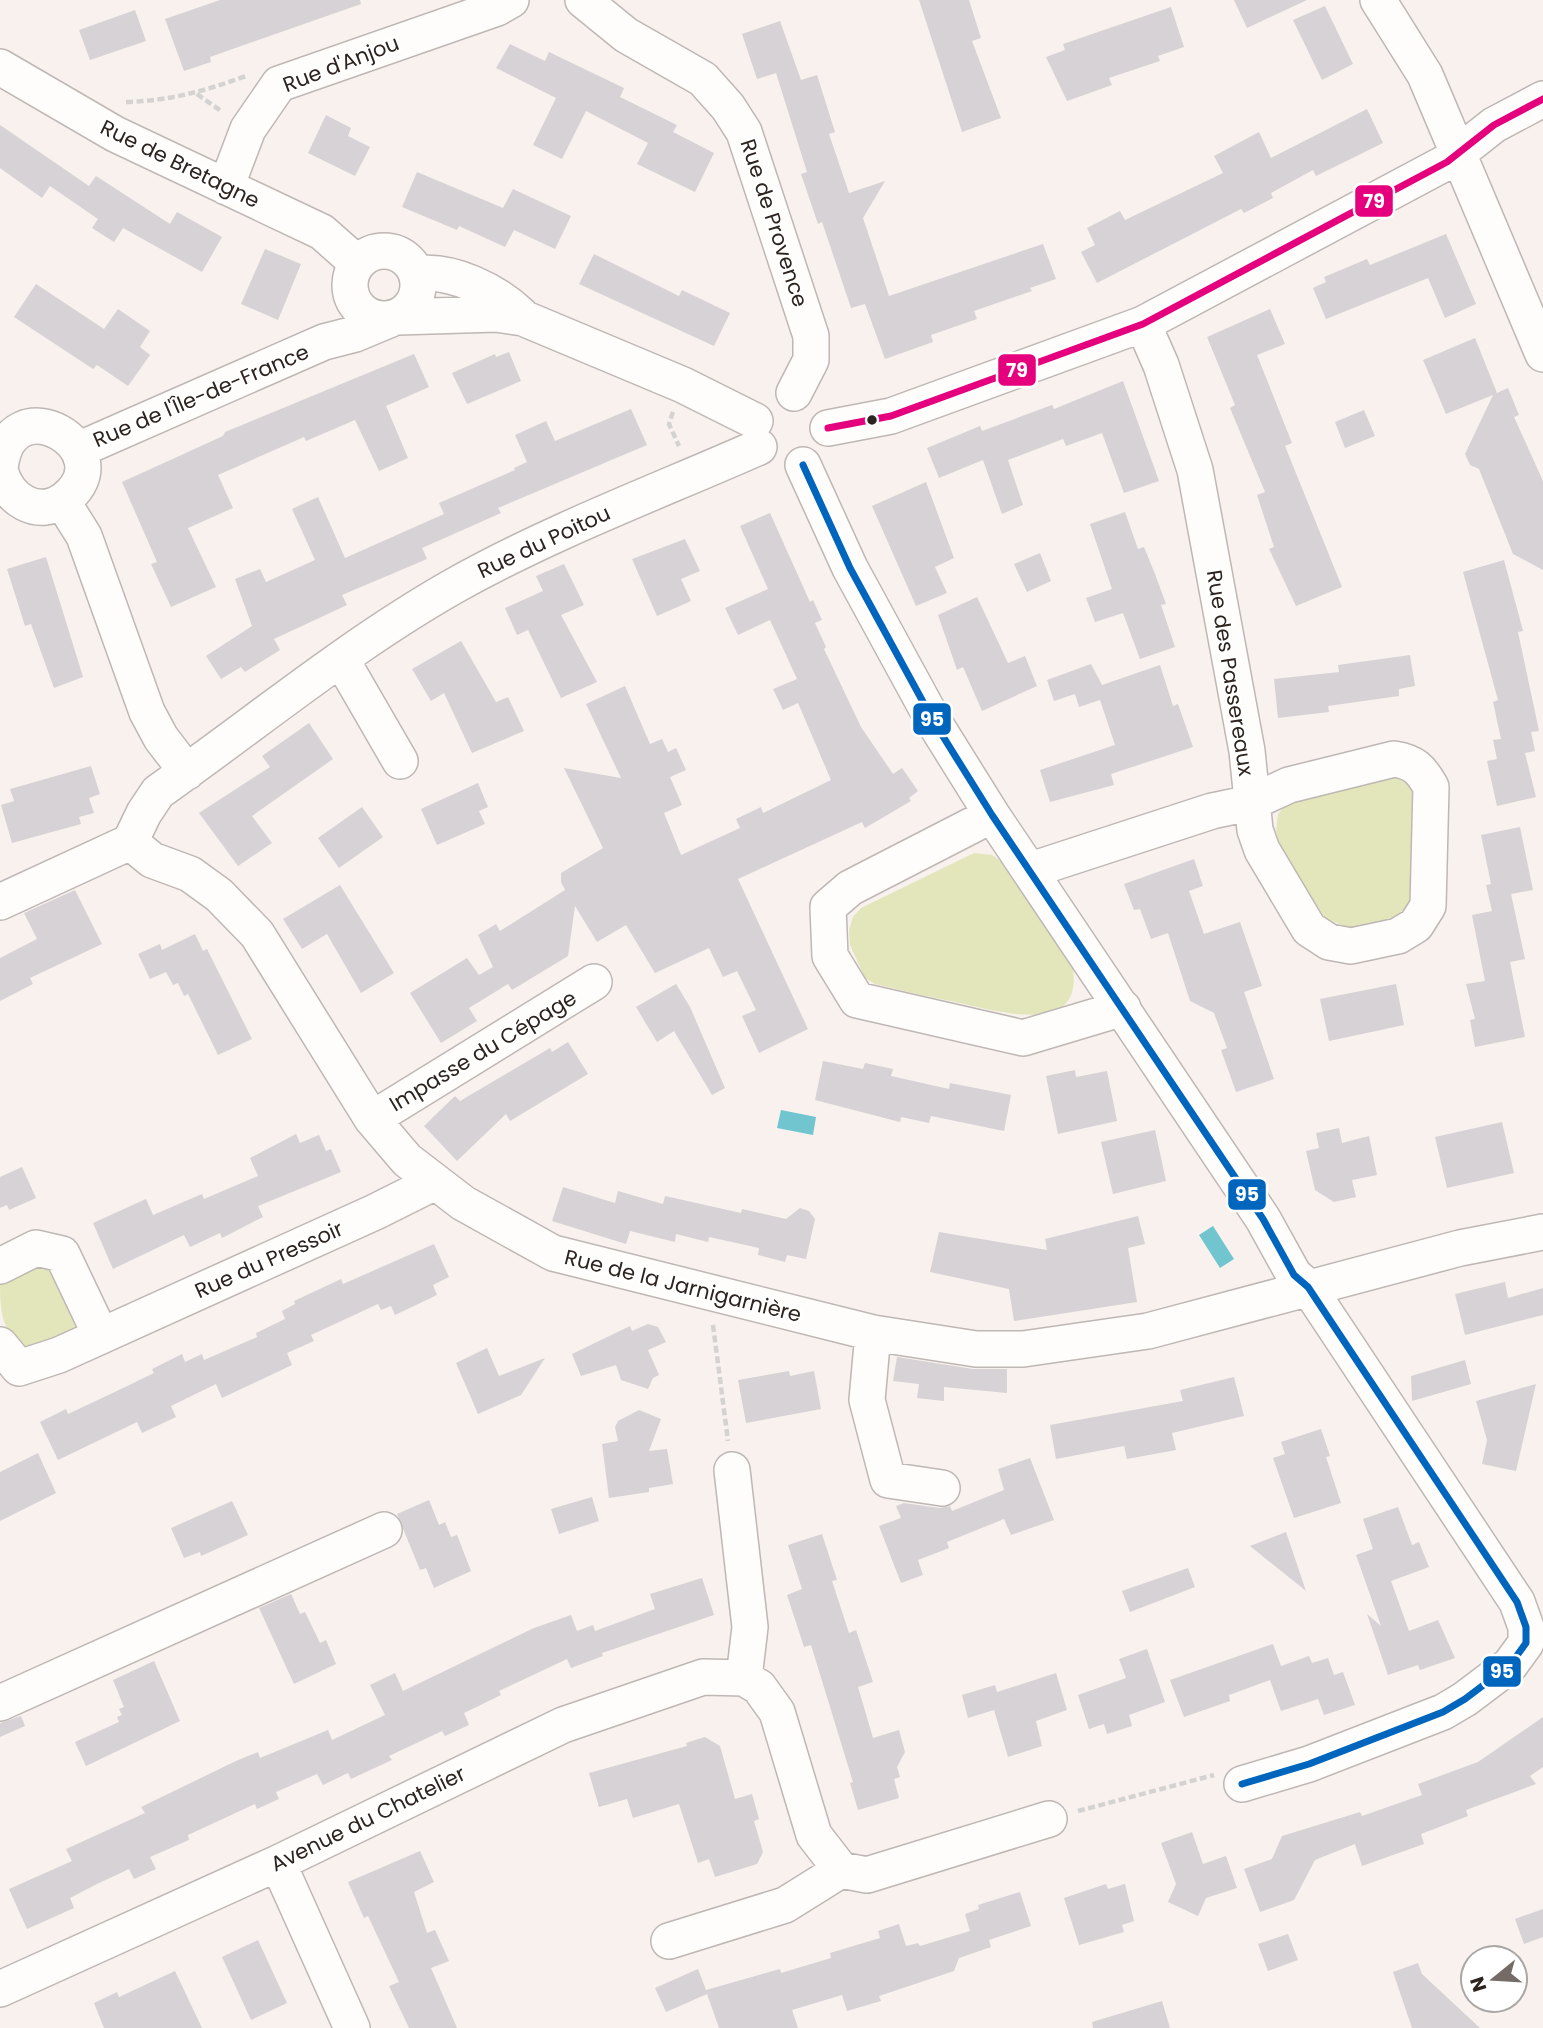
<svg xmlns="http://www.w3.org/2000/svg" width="1543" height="2028" font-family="Poppins,sans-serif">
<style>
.green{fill:#e3e6ba}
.water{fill:#70c5ce}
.building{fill:#d7d2d5}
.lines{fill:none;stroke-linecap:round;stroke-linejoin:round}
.minor-casing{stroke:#bfb7b4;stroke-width:38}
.path{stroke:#d5d3d2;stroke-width:4.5;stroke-dasharray:7 3.5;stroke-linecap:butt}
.minor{stroke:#fefdfc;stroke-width:35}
.bus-1-casing{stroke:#fff;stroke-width:12}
.bus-2-casing{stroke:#fff;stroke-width:12}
.bus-1{stroke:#e5007d;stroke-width:7}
.bus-2{stroke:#0065bd;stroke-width:7}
.bus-dot{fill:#2d231f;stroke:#fff;stroke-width:2.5}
.labels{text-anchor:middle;stroke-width:5;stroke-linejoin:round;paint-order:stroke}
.street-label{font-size:21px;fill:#2d231f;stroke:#fff}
.line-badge{stroke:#fff;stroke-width:2.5}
.badge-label{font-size:19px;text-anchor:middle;font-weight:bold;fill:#fff}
</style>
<rect width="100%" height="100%" fill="#f8f1ee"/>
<path class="green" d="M1392 775 1409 785 1417 804 1409 904 1389 923 1358 931 1326 919 1282 853 1276 831 1278 814 1289 802Z
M974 853 992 855 1008 866 1072 964C1087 1038 1001 1012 960 1003 931 997 903 991 875 984L865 978 850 945 849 930 853 917 861 908Z
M47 1260 79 1327 32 1353C0 1334 0 1312 0 1277Z"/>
<path class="water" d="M781 1110 816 1117 813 1135 777 1128Z
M1213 1226 1234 1259 1220 1268 1199 1235Z"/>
<path class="building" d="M220 0H360L361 4 210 57 211 62 184 71 165 19Z
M919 0H969L981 38 972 41 1001 118 962 132Z
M1234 0H1307L1247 28Z
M1325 6 1353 64 1322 80 1293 20Z
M1171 7 1184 47 1158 56 1160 61 1109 78 1112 85 1067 101 1046 57 1065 50 1063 44Z
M135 10 146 41 90 60 79 30Z
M780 21 801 80 817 75 835 132 829 134 849 193 885 181 863 218 889 296 1043 244 1056 279 1030 288 1032 291 974 311 977 319 931 335 933 342 885 359 865 304 851 308 822 222 818 224 801 174 807 172 776 73 757 79 742 34Z
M510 44 545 61 549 52 624 88 620 97 677 125 673 132 714 153 695 192 637 164 648 143 586 111 562 159 533 145 556 98 496 68Z
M1367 109 1383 143 1316 176 1313 170 1271 193 1273 198 1244 213 1241 209 1097 283 1081 252 1095 245 1087 228 1120 211 1125 220 1223 173 1214 156 1259 132 1271 158Z
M326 115 351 128 348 136 370 147 355 176 308 153Z
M0 125 89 186 96 176 170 224 177 212 222 237 202 272 123 228 114 242 92 228 98 219 50 186 42 198 0 168Z
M417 172 503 208 513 189 571 216 555 249 514 230 505 247 459 226 457 230 402 207Z
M1446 234 1476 304 1445 318 1428 278 1326 319 1313 288 1326 282 1324 277 1367 259 1370 265Z
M265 249 301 264 278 320 241 304Z
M594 254 679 296 682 290 730 313 714 346 579 284Z
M36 284 104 329 118 309 150 331 140 347 150 355 128 386 97 365 93 369 14 317Z
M1270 309 1285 344 1257 355 1292 443 1285 446 1342 587 1296 606 1269 549 1274 547 1257 495 1265 492 1230 408 1235 405 1207 337Z
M1475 338 1497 393 1508 388 1519 415 1514 417 1543 481V570L1513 554 1479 469 1470 465 1465 454 1493 395 1446 414 1423 360Z
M509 352 521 381 467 404 452 373 495 354 496 357Z
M414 354 429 387 386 406 408 458 379 471 355 420 306 441 304 437 218 475 233 508 188 528 216 587 171 607 151 564 157 562 122 482 223 436 225 432Z
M1123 381 1159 481 1124 493 1102 433 1066 446 1063 439 1008 460 1023 505 1002 514 983 460 939 478 927 448 980 426 982 431 1052 405 1054 409Z
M631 409 647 445 498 508 501 513 422 548 427 559 342 595 347 605 274 639 280 650 245 672 241 667 221 679 206 656 252 626 235 579 260 569 266 582 315 560 292 509 318 497 345 558 444 514 439 503 515 470 514 468 527 462 515 435 546 421 555 441Z
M1364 410 1375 436 1345 448 1335 422Z
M926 482 954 558 935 567 947 593 916 606 872 506Z
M1125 512 1138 549 1144 547 1155 574 1166 604 1161 605 1175 647 1140 659 1123 613 1095 622 1086 598 1112 589 1090 524Z
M770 513 810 602 813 600 822 620 815 623 826 647 824 649 861 727 893 774 902 768 918 791 909 798 911 801 865 828 862 822 738 879 808 1029 759 1053 742 1016 756 1010 737 971 723 977 709 948 655 973 626 925 597 942 575 906 568 956 512 990 508 984 469 1008 477 1021 441 1043 410 993 467 958 479 975 493 967 478 935 496 924 500 931 565 890 561 882V873L603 848 564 768 621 778 586 704 625 686 650 744 662 739 668 752 676 748 686 770 670 777 682 805 664 813 681 855 740 828 736 819 761 807 763 813 831 780 798 703 783 710 773 689 797 679 770 620 738 635 725 608 768 589 740 526Z
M685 539 700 571 681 579 691 601 657 616 632 559Z
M1040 553 1051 581 1027 592 1014 564Z
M46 557 83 677 54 688 31 624 25 626 7 569Z
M1504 560 1523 631 1518 632 1539 731 1531 732 1535 751 1525 753 1536 797 1497 806 1487 761 1497 759 1493 740 1501 739 1493 702 1498 700 1463 572Z
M564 564 584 605 561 615 597 682 561 698 528 630 517 635 505 608 543 591 536 576Z
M977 597 1008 663 1025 656 1037 686 982 711 963 667 957 670 938 615Z
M461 641 496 702 508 697 524 731 472 753 444 693 431 701 412 669Z
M1410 655 1415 686 1399 689V696L1328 706 1329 712 1278 718 1274 679 1339 672 1338 665Z
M1091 664 1102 685 1160 665 1173 706 1178 704 1193 747 1111 774 1114 785 1050 802 1040 770 1115 745 1100 700 1079 707 1075 694 1054 701 1047 680Z
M309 723 333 759 252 816 272 843 238 866 199 813 270 767 262 756Z
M91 766 100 794 89 798 94 813 79 817 81 824 12 843 1 805 14 801 10 789Z
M478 783 488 807 479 811 485 824 437 845 421 809Z
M362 807 383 837 339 868 318 838Z
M1520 827 1533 890 1511 894 1525 959 1510 962 1525 1037 1475 1047 1470 1020 1475 1019 1466 984 1485 981 1472 915 1492 911 1486 885 1491 884 1481 835Z
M1194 859 1203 886 1189 891 1204 934 1240 922 1262 986 1244 992 1274 1079 1236 1092 1221 1050 1227 1048 1214 1013 1190 1001 1168 933 1151 939 1140 909 1134 910 1124 884Z
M340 885 394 973 361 993 327 934 302 949 283 919Z
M75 890 102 944 30 978 33 984 0 1001V958L37 939 24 913Z
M195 934 203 951 207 949 252 1039 218 1055 188 994 184 996 178 983 173 985 166 972 150 979 138 954 160 944 162 950Z
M676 984 690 1007 725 1088 712 1095 674 1031 657 1042 636 1007Z
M1396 984 1404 1025 1329 1041 1320 999Z
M568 1042 588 1074 510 1121 506 1114 457 1161 424 1126 455 1096 460 1101 550 1048 552 1052Z
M823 1061 863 1069 865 1063 893 1069 891 1076 949 1089 950 1083 1011 1095 1004 1131 931 1116 929 1123 901 1117 900 1122 815 1100Z
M1075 1070 1076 1077 1107 1071 1117 1121 1058 1134 1046 1076Z
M1502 1122 1514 1173 1447 1188 1435 1137Z
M1339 1128 1342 1143 1369 1136 1377 1175 1352 1180 1356 1197 1334 1202 1315 1190 1306 1151 1319 1148 1316 1133Z
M1155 1130 1166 1181 1113 1194 1101 1142Z
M296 1134 300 1143 319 1135 326 1151 331 1149 341 1172 258 1206 263 1217 222 1238 220 1233 190 1247 184 1235 113 1269 93 1223 146 1199 153 1215 202 1194 204 1199 258 1176 250 1158Z
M22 1167 36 1198 9 1210 7 1205 0 1208V1177Z
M563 1187 615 1203 618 1191 663 1204 665 1196 741 1213 742 1209 786 1219 800 1208 809 1211 815 1219 806 1259 787 1255 785 1262 758 1255 759 1248 709 1237 708 1242 676 1234 675 1242 630 1231 626 1244 552 1221Z
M1138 1216 1145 1244 1128 1248 1137 1302 1014 1321 1009 1289 930 1272 939 1232 1047 1250 1045 1239Z
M434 1244 449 1277 433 1285 437 1295 395 1315 391 1306 381 1310 378 1304 311 1335 314 1341 287 1353 292 1365 222 1398 216 1384 171 1406 176 1417 142 1433 137 1422 58 1460 40 1422 66 1409 68 1414 121 1389 154 1373 152 1369 182 1354 185 1362 202 1354 204 1360 257 1337 256 1333 285 1319 282 1311 295 1304 294 1301 341 1279 343 1284Z
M1505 1282 1508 1298 1543 1288V1315L1465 1335 1455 1294Z
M648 1324 658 1327 666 1342 648 1350 659 1375 653 1378 648 1389 621 1380 616 1365 581 1376 572 1354 630 1326 632 1331Z
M487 1348 499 1376 545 1358 521 1395 478 1414 456 1363Z
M897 1357 973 1369H1007V1393L944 1387V1401L917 1398 919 1384 893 1381Z
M1465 1360 1471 1384 1412 1401 1411 1376Z
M789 1371 790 1376 814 1371 821 1409 746 1423 738 1380Z
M1234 1377 1244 1416 1172 1433 1176 1450 1127 1459 1124 1446 1056 1459 1050 1425 1183 1401 1180 1390Z
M1536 1384 1516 1471 1482 1464 1487 1440 1476 1401Z
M639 1410 661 1419 649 1451 667 1449 673 1484 649 1488V1492L609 1498 602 1444 618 1441 615 1427 618 1421Z
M1321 1429 1330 1456 1326 1457 1341 1503 1294 1518 1273 1458 1285 1454 1281 1442Z
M38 1453 56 1493 0 1521V1472Z
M1030 1458 1054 1520 1011 1535 1004 1519 947 1542 949 1548 918 1560 923 1575 901 1583 879 1526 901 1518 896 1506 904 1503 939 1508 950 1506 952 1511 1004 1490 998 1469Z
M592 1497 599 1521 559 1534 551 1509Z
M429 1500 439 1525 445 1522 451 1537 457 1535 471 1571 434 1588 426 1568 420 1570 397 1514Z
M232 1501 248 1535 201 1556 200 1552 184 1558 171 1528Z
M1398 1507 1412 1545 1419 1542 1429 1567 1391 1581 1409 1631 1438 1620 1455 1658 1420 1670 1418 1665 1388 1675 1367 1614 1381 1626 1356 1555 1373 1549 1363 1519Z
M1286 1532 1306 1591 1250 1546Z
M822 1534 837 1580 832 1581 849 1633 856 1630 873 1682 858 1687 873 1738 899 1730 905 1752 897 1767 900 1777 894 1779 899 1798 858 1810 850 1783 853 1782 811 1645 804 1647 787 1595 802 1589 788 1545Z
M1188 1568 1195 1587 1130 1612 1122 1591Z
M702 1578 714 1615 602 1653 603 1656 571 1668 567 1659 499 1691 501 1695 464 1713 469 1725 445 1736 442 1731 389 1756 392 1760 351 1779 348 1773 323 1785 317 1774 276 1792 279 1799 257 1809 255 1804 188 1835 189 1840 150 1857 156 1869 134 1879 129 1869 97 1884 70 1898 74 1908 27 1929 9 1889 72 1861 66 1849 145 1813 141 1807 236 1761 258 1752 260 1758 328 1730 332 1740 385 1715 370 1685 395 1673 403 1691 534 1628 571 1615 577 1631 593 1625 595 1631 655 1609 650 1594Z
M291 1594 300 1614 305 1612 320 1643 326 1640 336 1664 294 1684 259 1608Z
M1273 1644 1281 1666 1309 1656 1312 1663 1328 1658 1334 1675 1343 1672 1355 1705 1324 1715 1318 1699 1281 1711 1270 1680 1229 1695 1230 1701 1184 1717 1170 1680Z
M1147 1649 1165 1702 1129 1715 1132 1726 1107 1734 1104 1724 1089 1729 1078 1695 1126 1678 1119 1659Z
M154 1661 180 1721 86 1766 75 1742 119 1722 117 1717 122 1715 119 1709 124 1707 113 1680Z
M1056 1673 1067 1710 1036 1721 1042 1746 1008 1757 994 1710 968 1718 962 1695 995 1685 997 1692Z
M21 1716 25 1726 0 1737V1723Z
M1543 1717V1767L1530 1776 1536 1784 1466 1810 1468 1816 1421 1834 1424 1844 1362 1866 1355 1844 1315 1860 1294 1900 1260 1912 1244 1869 1272 1859 1282 1836 1360 1812 1362 1816 1422 1795 1418 1784 1478 1762Z
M705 1737 720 1746 735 1799 752 1794 759 1819 754 1821 763 1852 757 1864 715 1877 709 1859 698 1863 679 1804 633 1818 627 1799 599 1807 589 1773 687 1746 686 1743Z
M1192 1832 1203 1864 1226 1856 1237 1888 1206 1898 1198 1916 1168 1902 1176 1884 1161 1843Z
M420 1851 434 1882 414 1892 427 1933 435 1930 449 1961 431 1968 457 2028H409L389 1986 399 1982 368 1916 364 1918 348 1882Z
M1106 1884 1108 1889 1125 1884 1134 1921 1122 1925 1124 1932 1079 1945 1064 1898Z
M1020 1892 1031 1926 989 1940 991 1947 959 1958 954 1971 879 1996 881 2001 847 2011 842 1995 792 2010 798 2028H719L707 1994 666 2012 655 1988 698 1969 706 1990 780 1969 781 1973 831 1958 830 1953 880 1938 878 1931 899 1924 906 1946 918 1943 920 1946 970 1931 965 1914 979 1909 978 1905Z
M1543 1909V1937L1524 1944 1515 1919Z
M1288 1934 1298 1960 1268 1971 1258 1944Z
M258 1940 287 2003 251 2020 222 1957Z
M1418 1963 1422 1974 1480 2028H1412L1393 1972Z
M175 1971 202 2028H104L94 2003 117 1992 119 1997Z
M1162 2001 1170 2028H1093L1092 2022Z"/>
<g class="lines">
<g class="minor-casing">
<path id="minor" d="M583 0 626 35 703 79 728 107 744 132 811 336V360L794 393
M1378 0 1425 75 1543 354
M0 67 115 134 322 232 357 263
M226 187 248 129 279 84 497 8 511 0
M350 285a34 34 0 1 1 68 0a34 34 0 1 1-68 0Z
M417 274C452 269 496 291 521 315
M398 317 496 314 523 318 683 385 755 421
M828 428 891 416 1143 324 1447 162 1494 125 1543 99
M78 450 324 342 355 334 391 319
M803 465 850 568 934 722 992 815 1263 1219 1294 1275 1308 1287 1517 1602 1526 1627V1643L1510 1665 1465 1699 1443 1712 1309 1764 1242 1784
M0 469C9 379 127 451 65 499 37 520 7 498 0 470
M62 501 84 536 147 712 161 738 187 772
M341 659 400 761
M992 815 850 888 828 907 830 956 857 1000 1023 1038 1123 1008
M130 842 152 860 190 874 219 895 257 934 372 1119 407 1160 463 1203 553 1253 873 1333 976 1349H1023L1148 1331 1460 1248 1543 1232
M130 842 144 813 158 792C256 723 350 645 454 586 552 531 657 492 759 447
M1031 870 1212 811 1250 803 1289 785 1394 759C1414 762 1421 769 1431 787L1428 906 1416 925 1398 936 1351 946 1329 942 1309 929 1262 850 1255 830 1247 751 1195 470 1161 365 1143 324
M0 902 130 842
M372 1119 594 982
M0 1266 36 1248 62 1254 101 1336
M873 1333 867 1400 888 1480 942 1488
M0 1345 19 1368 59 1355 375 1212 435 1182
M732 1470 750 1627 744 1678
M0 1703 384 1530
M278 1863 352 2028
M669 1941 785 1905 841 1870
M0 1989 278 1863 563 1725 703 1677 744 1678 759 1687 777 1712 814 1835 841 1870 867 1875 1049 1819"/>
</g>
<path class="path" d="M197 94 221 111
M126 102C169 101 205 91 246 76
M673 412 669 424 679 446
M713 1325 728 1441
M1078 1811 1214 1775"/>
<use href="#minor" class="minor"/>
<g class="bus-1-casing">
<path id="bus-1" d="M828 428 891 416 1143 324 1447 162 1494 125 1543 99"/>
</g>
<g class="bus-2-casing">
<path id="bus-2" d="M803 465 850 568 934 722 992 815 1263 1219 1294 1275 1308 1287 1517 1602 1526 1627V1643L1510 1665 1465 1699 1443 1712 1309 1764 1242 1784"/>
</g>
<use href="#bus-1" class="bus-1"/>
<use href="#bus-2" class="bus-2"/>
</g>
<circle class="bus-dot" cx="872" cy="420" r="6"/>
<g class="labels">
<g class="street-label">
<text transform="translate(341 64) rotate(-21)" y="7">Rue d'Anjou</text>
<text transform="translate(180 164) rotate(26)" y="7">Rue de Bretagne</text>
<text transform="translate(774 223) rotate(72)" y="7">Rue de Provence</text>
<text transform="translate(201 396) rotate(-23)" y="7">Rue de l'Île-de-France</text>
<text transform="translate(544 542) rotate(-25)" y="7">Rue du Poitou</text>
<text transform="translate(1230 673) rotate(81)" y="7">Rue des Passereaux</text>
<text transform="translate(483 1051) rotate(-31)" y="7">Impasse du Cépage</text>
<text transform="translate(269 1260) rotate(-24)" y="7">Rue du Pressoir</text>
<text transform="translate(683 1286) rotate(14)" y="7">Rue de la Jarnigarnière</text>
<text transform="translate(368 1819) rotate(-26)" y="7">Avenue du Chatelier</text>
</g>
</g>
<g class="line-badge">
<rect x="1354" y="184" width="40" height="34" rx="7" fill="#e5007d"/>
<rect x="997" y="353" width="40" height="34" rx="7" fill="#e5007d"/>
<rect x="912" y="702" width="40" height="34" rx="7" fill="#0065bd"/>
<rect x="1227" y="1178" width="40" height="33" rx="7" fill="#0065bd"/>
<rect x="1482" y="1655" width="40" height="33" rx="7" fill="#0065bd"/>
</g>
<g class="badge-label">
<text x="1374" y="208">79</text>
<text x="1017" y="377">79</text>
<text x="932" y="726">95</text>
<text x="1247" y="1201">95</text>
<text x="1502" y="1678">95</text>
</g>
<g transform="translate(1494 1979) rotate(252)"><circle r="33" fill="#ffffff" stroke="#aba7a5" stroke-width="2"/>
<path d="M0-5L12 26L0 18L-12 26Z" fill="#746b67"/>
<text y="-10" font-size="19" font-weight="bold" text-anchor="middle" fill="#2d231f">N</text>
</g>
</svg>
